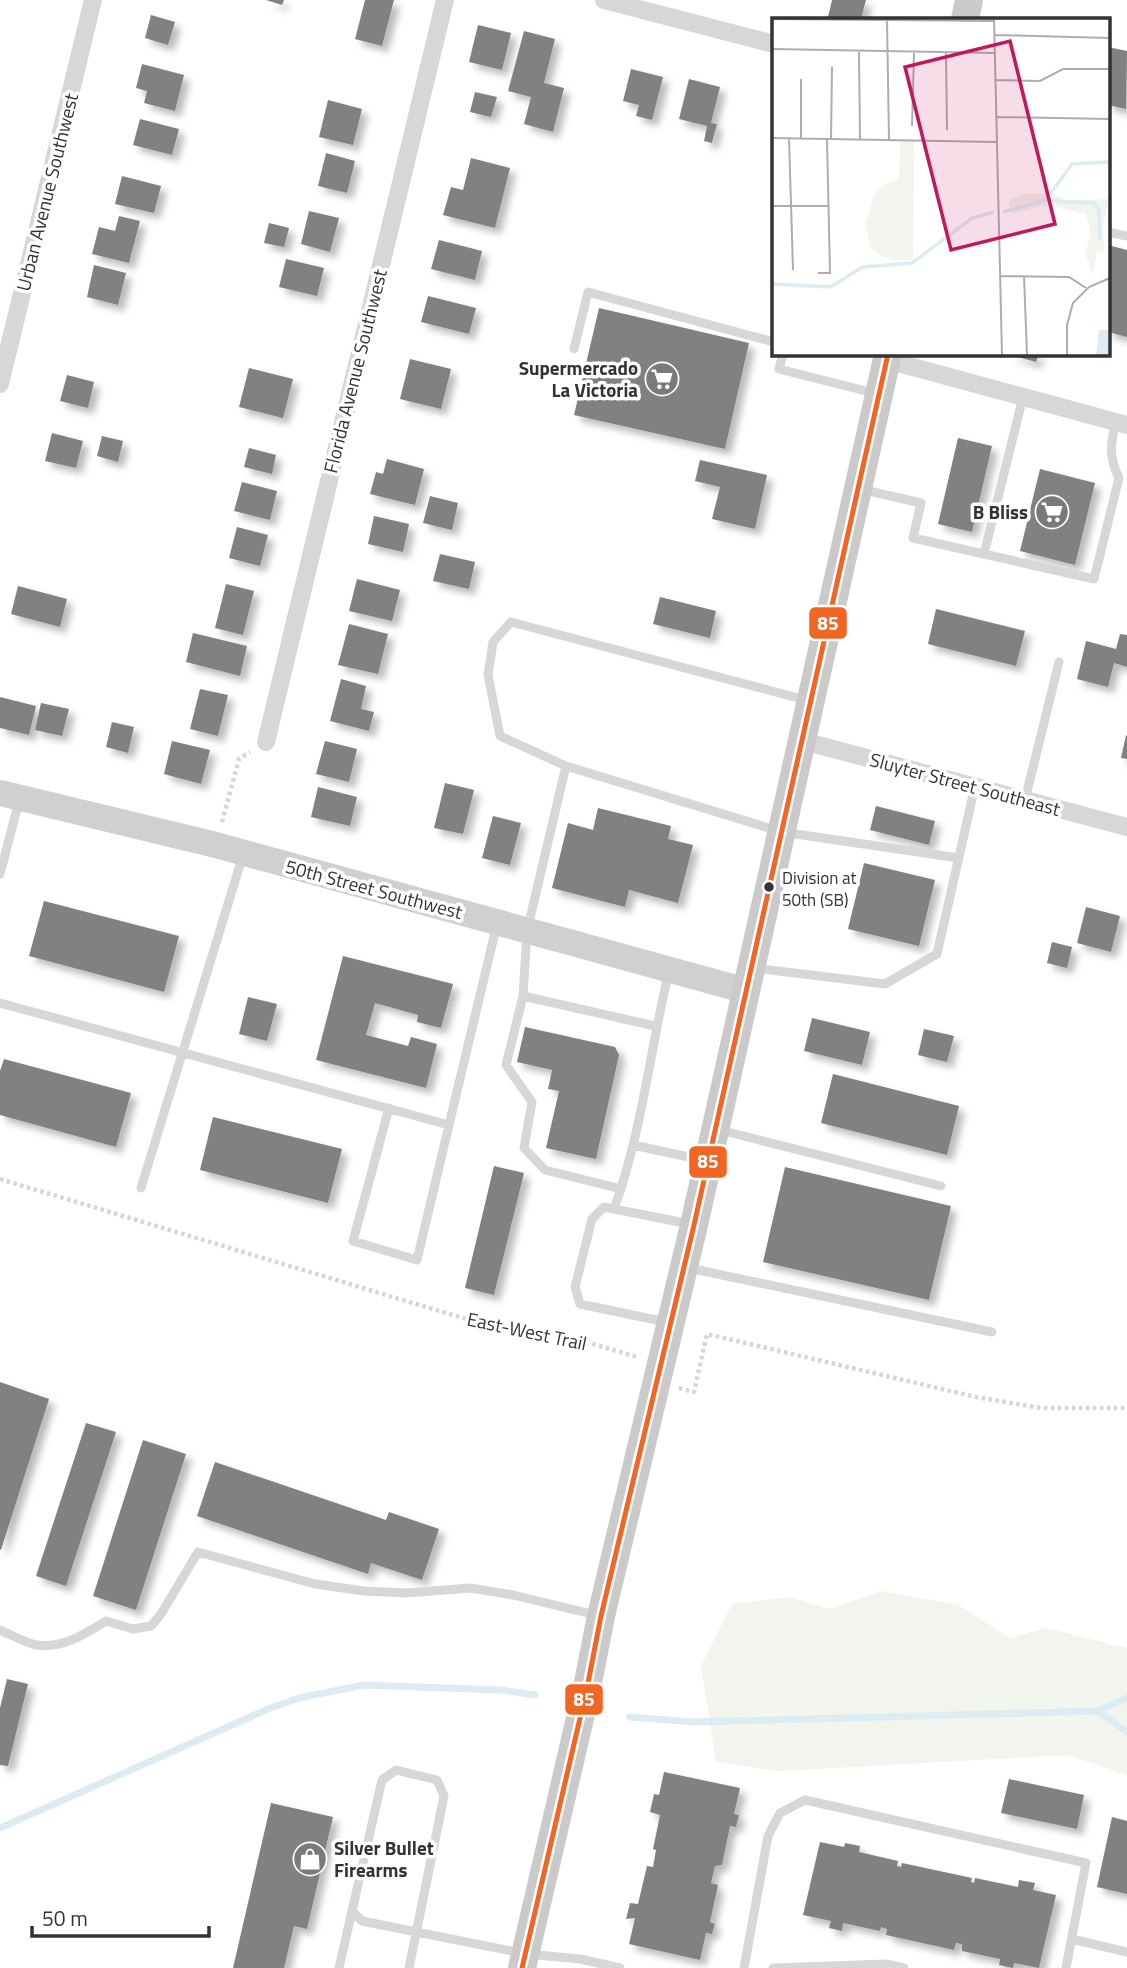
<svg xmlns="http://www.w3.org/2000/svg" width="1127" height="1968" font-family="'Titillium Web',sans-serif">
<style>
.green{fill:#f1f5ed}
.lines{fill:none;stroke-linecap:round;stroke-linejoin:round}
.stream{stroke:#ddebf3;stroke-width:7}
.building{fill:#818181;filter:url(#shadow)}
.path{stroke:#d6d6d6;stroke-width:4.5;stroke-dasharray:3.5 3.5;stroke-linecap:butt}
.lane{stroke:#d7d7d7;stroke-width:9}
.street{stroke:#d7d7d7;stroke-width:18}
.secondary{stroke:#d0d0d0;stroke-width:26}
.primary{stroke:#cacaca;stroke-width:28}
.bus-1-casing{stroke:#fff;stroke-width:10}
.bus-1{stroke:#f26522;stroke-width:5}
.bus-dot{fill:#333;stroke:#fff;stroke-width:2.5}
.labels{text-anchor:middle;stroke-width:7;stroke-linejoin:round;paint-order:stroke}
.bus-label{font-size:17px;fill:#333;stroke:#fff;text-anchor:start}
.street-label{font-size:19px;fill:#333;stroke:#fff}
.poi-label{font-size:19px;font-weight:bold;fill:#333;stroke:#fff;text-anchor:end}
.inset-river{fill:none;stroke:#ddebf3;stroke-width:3.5}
.inset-road{fill:none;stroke:#adadad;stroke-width:2}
.view{fill:#c2185b;fill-opacity:0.15;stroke:#c2185b;stroke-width:3.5}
.inset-edge{fill:none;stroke:#333;stroke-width:3.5}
.line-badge{stroke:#fff;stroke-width:2.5}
.badge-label{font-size:19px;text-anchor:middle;font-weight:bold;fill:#fff}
</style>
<defs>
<filter id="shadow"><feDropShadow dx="6" dy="6" stdDeviation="3.5" flood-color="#0004"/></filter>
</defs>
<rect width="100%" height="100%" fill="#fff"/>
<path class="green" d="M881 1591 958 1605 1010 1638 1045 1628 1127 1648V1775L1068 1755 779 1771 716 1762 701 1666 732 1604 790 1597 830 1609Z"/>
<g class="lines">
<path class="stream" d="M1097 1711 1127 1732
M630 1717 694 1722 1097 1711 1127 1698
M0 1828 268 1709 299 1698 364 1685 501 1690 535 1695"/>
</g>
<path class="building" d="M266 0H284L282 5Z
M365 0H394L382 46 355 39Z
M832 0H866L861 19 828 17Z
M151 15 175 22 168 45 145 38Z
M478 25 511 33 502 70 469 62Z
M524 31 555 39 544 83 564 88 553 132 524 124 531 97 508 91Z
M1108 47 1127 51 1126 109 1108 105Z
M142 64 184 75 175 111 144 103 147 91 136 88Z
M631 69 663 77 652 120 636 116 639 105 623 101Z
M689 79 720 87 711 123 717 124 712 143 704 141 707 126 679 119Z
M475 92 497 97 491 117 470 112Z
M328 100 362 109 353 145 319 137Z
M140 119 179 129 172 155 133 145Z
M326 153 355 161 347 193 318 186Z
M471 158 510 168 495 228 443 215 451 187 463 190Z
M122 176 161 186 154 213 115 204Z
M309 211 339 218 330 252 301 244Z
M119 216 140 221 129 263 92 254 99 227 115 231Z
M269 223 289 228 284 247 264 243Z
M439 240 482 251 475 280 431 269Z
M1108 245 1127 250V337L1108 332Z
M286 259 324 268 317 296 279 287Z
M94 265 126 273 118 305 87 297Z
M428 296 476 308 469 334 421 322Z
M599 308 749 343 725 449 574 415Z
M1007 354H1039L1036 362Z
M410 359 451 369 441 409 400 399Z
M249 368 293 379 283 418 239 407Z
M67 375 94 382 88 408 60 401Z
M52 433 83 441 76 468 45 461Z
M102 436 123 441 118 462 97 456Z
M958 438 992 446 972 532 938 524Z
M249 448 276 455 272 474 244 467Z
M387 459 424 469 415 505 370 494 376 472 383 474Z
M700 460 767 475 755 529 712 519 720 487 695 481Z
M1040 469 1095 483 1075 565 1020 551Z
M242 482 277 491 270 520 234 511Z
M430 496 458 503 452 530 423 523Z
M374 516 409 524 403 552 368 544Z
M237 527 268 535 260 566 229 558Z
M440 554 475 562 469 589 433 581Z
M357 579 400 590 392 621 349 611Z
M226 584 254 591 243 635 215 628Z
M18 586 67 599 60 627 11 614Z
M660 597 716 611 710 638 653 624Z
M936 609 1025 631 1016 666 928 644Z
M349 624 388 634 378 674 338 665Z
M193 633 247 646 240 676 186 662Z
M1120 634 1127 635V667L1114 663 1108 687 1077 679 1086 641 1116 649Z
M341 679 366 686 361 709 374 712 369 731 330 721Z
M200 689 228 695 218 736 190 729Z
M0 697 36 706 29 735 0 728Z
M41 703 69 709 62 736 35 730Z
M112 722 134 727 128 753 106 747Z
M1126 735 1127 736V759L1121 758Z
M172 741 210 750 201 784 164 774Z
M325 741 357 749 349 782 316 774Z
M445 783 474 790 463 834 434 828Z
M318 787 357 797 350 826 311 817Z
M876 806 935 821 929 845 870 830Z
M598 808 671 826 668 839 693 845 678 903 629 890 625 907 552 888 568 823 593 830Z
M493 816 521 823 510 865 482 858Z
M864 863 935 880 919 946 848 929Z
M44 901 179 936 164 992 29 956Z
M1086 907 1120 916 1111 952 1077 943Z
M1052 942 1072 947 1067 968 1047 963Z
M343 956 453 984 441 1028 417 1022 418 1015 375 1003 366 1035 408 1046 411 1037 437 1044 426 1088 316 1060Z
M248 997 277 1004 267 1041 239 1034Z
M812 1018 870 1032 862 1065 804 1051Z
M525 1027 615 1047 619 1055 596 1159 546 1148 559 1091 548 1089 552 1070 517 1062Z
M924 1029 954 1036 947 1062 918 1055Z
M4 1059 131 1093 116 1147 0 1115V1071Z
M833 1074 959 1106 947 1155 821 1123Z
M213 1117 342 1149 328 1203 200 1170Z
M494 1166 524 1173 494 1295 465 1288Z
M785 1167 951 1206 929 1300 763 1262Z
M0 1382 49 1399 1 1550 0 1549Z
M86 1423 116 1432 66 1586 36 1576Z
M143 1440 186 1454 136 1610 93 1596Z
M215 1462 386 1520 389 1512 439 1529 422 1580 371 1563 368 1574 197 1516Z
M7 1679 28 1684 8 1766 0 1765V1708Z
M664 1772 740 1788 734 1814 739 1815 736 1827 730 1826 722 1865 715 1866 711 1883 718 1885 710 1922 715 1924 712 1934 706 1933 700 1960 629 1944 635 1918 626 1919 630 1903 638 1904 647 1866 653 1867 656 1850 653 1849 660 1815 650 1812 654 1794 659 1795Z
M1009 1779 1084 1795 1077 1829 1001 1813Z
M271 1803 333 1817 307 1929 294 1926 284 1968H233Z
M1112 1817 1127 1821V1894L1097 1887Z
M820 1842 844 1847 845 1843 860 1846 859 1852 898 1861 897 1866 901 1867 902 1863 972 1878 971 1882 974 1883 975 1878 1018 1887 1019 1880 1035 1883 1033 1890 1056 1895 1039 1968 1014 1963 1013 1968 999 1965 1000 1959 962 1951V1944L956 1943 954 1950 886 1935 887 1929 881 1927 880 1931 843 1923 842 1931 829 1928 831 1921 803 1915Z"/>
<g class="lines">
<path class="path" d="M222 822 239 759 250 752
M0 1179 496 1328 556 1333 637 1357
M679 1388 694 1392 707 1334 976 1397 1041 1408H1127"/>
<path class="lane" d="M1108 232 1127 236
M574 349 588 292 774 342
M783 354 779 369 874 393
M860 489 921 503 913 538 984 554 1023 397
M984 554 1094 579 1119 478C1109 457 1110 444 1116 422
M566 766 782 832 959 858
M1025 800 1059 662
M0 874 19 801
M753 968 885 984 937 954 975 786
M523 996 506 1065 532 1102 524 1148 545 1170 621 1189
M0 1003 449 1125 497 924
M655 1026 523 996 527 931 566 766 500 736 488 675 493 642 511 622 806 700
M389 1108 353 1241 417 1260 449 1125
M720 1130 941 1186
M633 1145 703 1160
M141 1188 243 855
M614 1209C642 1132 650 1050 669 971
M689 1268 992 1332
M666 1322 580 1304 575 1287 592 1219 604 1207 690 1224
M0 1630C12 1635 25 1643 37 1645 63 1649 86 1633 106 1621L133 1629 151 1626 161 1614 198 1552 315 1584 364 1591 406 1593 470 1588 513 1595 596 1615
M353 1912 362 1921 526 1954 580 1959 620 1968
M1072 1939 1127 1952
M339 1968 382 1780 396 1770 437 1780 444 1796 409 1968
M744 1968 768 1836 780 1813 805 1800 1086 1863 1066 1968
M773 1968 886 1964 904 1968"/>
<path class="street" d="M604 0 774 44
M887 360 1127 425
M0 384 93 0
M803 741 1127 827
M266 742 445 0"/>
<path class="secondary" d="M0 793 216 845 747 991"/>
<path class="primary" d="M965 19 969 0
M522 1968 587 1688 601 1616 694 1225 888 354"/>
<g class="bus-1-casing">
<path id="bus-1" d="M522 1968 587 1688 601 1616 694 1225 888 354"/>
</g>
<use href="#bus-1" class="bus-1"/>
</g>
<defs>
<g id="supermarket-disc" transform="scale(1.75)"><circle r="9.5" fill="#7a7a7a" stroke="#fff"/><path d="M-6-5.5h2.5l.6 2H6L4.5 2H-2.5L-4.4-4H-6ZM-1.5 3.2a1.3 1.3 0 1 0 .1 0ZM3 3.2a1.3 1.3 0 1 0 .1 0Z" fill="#fff"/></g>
<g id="shop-disc" transform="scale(1.75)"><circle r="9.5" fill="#7a7a7a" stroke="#fff"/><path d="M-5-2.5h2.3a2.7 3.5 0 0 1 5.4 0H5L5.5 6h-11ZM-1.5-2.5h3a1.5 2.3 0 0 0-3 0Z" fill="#fff"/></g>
</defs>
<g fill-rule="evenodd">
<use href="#supermarket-disc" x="662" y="379"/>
<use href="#supermarket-disc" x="1052" y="512"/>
<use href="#shop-disc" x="310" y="1859"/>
</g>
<circle class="bus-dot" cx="769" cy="887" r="6"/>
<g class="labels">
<g class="bus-label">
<text x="782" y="884">Division at<tspan x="782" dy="22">50th (SB)</tspan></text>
</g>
<g class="street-label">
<text transform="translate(47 192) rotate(-76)" y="7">Urban Avenue Southwest</text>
<text transform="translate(355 371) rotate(-76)" y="7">Florida Avenue Southwest</text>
<text transform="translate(965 784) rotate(15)" y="7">Sluyter Street Southeast</text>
<text transform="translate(374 889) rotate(15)" y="7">50th Street Southwest</text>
<text transform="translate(527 1331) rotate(12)" y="7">East-West Trail</text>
</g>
<g class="poi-label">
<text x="638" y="375">Supermercado<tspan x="638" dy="22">La Victoria</tspan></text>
<text x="1028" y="519">B Bliss</text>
<text x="334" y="1855" text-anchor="start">Silver Bullet<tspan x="334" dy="22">Firearms</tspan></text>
</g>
</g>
<g transform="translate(772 18)">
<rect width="338" height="338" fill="#fff"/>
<path d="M128 122 142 123 141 242H120L105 235 99 230 93 207 102 177 114 165 127 161ZM281 175 293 182 338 181 331 206 332 234 325 233 321 256 313 235 319 216 314 196 273 187 240 196 237 187 238 181 251 176Z" fill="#f1f5ed"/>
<path d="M327 312H338V337H324Z" fill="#ddebf3"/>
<path class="inset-river" d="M275 183 322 185 327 192 328 222M231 194 274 182 300 146 338 144M0 266 58 269 91 249 140 245 200 200 222 194"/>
<path class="inset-road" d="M222 0 230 337M0 1 222 3M115 2 117 122M223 17 338 20M0 31 223 35M87 34 88 122M174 35 175 112M224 62 268 63 291 51H338M225 99 338 101M140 108 142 35M0 120 225 124M17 120 21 252M29 120V61M59 120 60 49M0 188H56M46 255H58L55 121M228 258 297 259 314 270M252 258 255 337M295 337V307L301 285 317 269 338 260"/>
<path class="view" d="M238 23 283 206 179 232 133 49Z"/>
<rect width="338" height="338" class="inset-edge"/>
</g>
<g class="line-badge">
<rect x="808" y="606" width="40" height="34" rx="7" fill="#f26522"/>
<rect x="688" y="1145" width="40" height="34" rx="7" fill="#f26522"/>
<rect x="564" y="1683" width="40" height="33" rx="7" fill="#f26522"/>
</g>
<g class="badge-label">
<text x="828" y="630">85</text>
<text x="708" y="1168">85</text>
<text x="584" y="1706">85</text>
</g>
<path d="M32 1926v10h177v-10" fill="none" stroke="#333333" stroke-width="3.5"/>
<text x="42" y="1926" font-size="21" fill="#333333" stroke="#ffffff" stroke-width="5" paint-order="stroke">50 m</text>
</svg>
